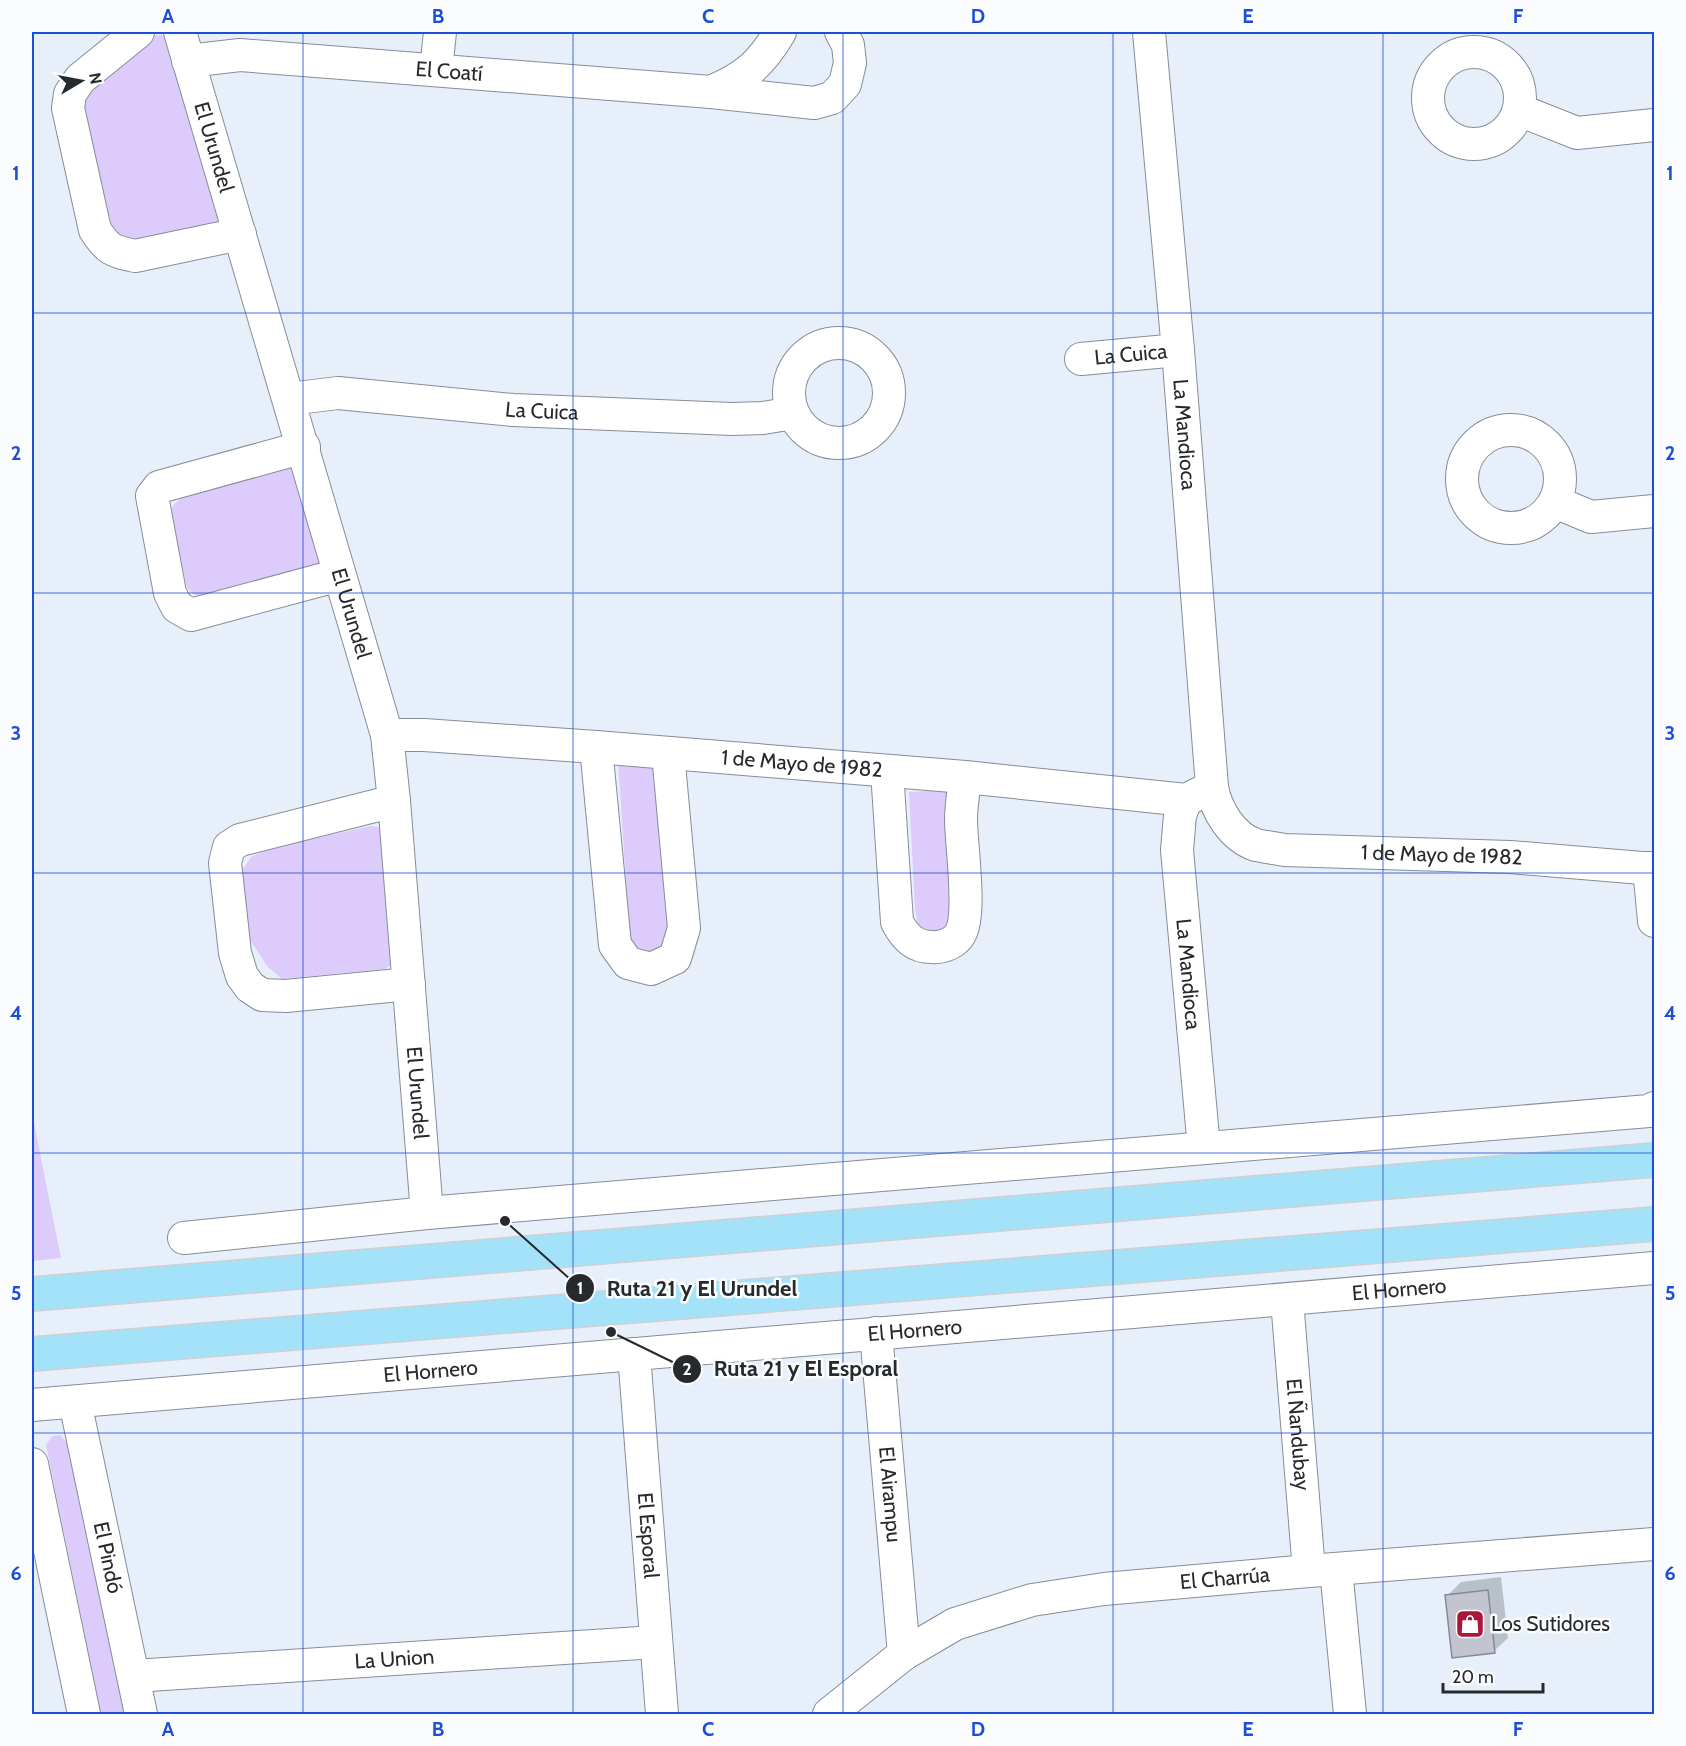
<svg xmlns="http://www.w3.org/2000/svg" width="1686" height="1746" font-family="Cabin,sans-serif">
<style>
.green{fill:#dccbfb}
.shadow{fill:#0003}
.building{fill:#c2c5d0;stroke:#868993;stroke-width:1.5}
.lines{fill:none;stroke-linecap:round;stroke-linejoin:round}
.minor-casing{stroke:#858d96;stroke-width:34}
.primary-casing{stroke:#cfd0d1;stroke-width:36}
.minor{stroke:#fff;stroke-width:32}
.primary{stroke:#a4e2fa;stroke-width:33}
.grid{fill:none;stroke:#1d4ed8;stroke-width:1.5;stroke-opacity:0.55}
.labels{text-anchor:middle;stroke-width:5;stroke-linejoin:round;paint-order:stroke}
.street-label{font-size:21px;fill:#272a2d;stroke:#fafcfe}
.poi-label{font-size:21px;fill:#272a2d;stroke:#fafcfe;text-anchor:start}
.leader{fill:none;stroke:#272a2d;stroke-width:2}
.callout-dot{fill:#272a2d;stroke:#fafcfe;stroke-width:2}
.mark-label{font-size:18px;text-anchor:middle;font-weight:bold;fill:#fff}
.callout-label{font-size:22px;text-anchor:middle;font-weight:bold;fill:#272a2d;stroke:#fafcfe;stroke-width:5;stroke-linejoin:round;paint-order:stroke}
.neatline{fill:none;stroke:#1d4ed8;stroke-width:2}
.grid-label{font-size:20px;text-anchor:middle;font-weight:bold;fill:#1d4ed8}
</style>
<rect width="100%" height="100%" fill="#e7f0fa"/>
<path class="green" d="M155 35H163L167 38 225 221 134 245 119 238 112 227 82 106 88 84Z
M287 467H297L324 555 320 567 207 598C201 597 195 596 190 591 180 581 168 527 170 512 171 506 177 502 182 497Z
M618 760 659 765 673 934 662 954 638 948 630 942Z
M948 790 955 883 947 930 931 932 918 925 915 909 909 792Z
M371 826 384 828 396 961 385 969 282 979 267 966 249 938 240 873 252 856 275 847Z
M32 1113 61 1258 32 1261Z
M60 1435 71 1448 129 1714H101L46 1445 52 1436Z"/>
<path class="shadow" d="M1501 1577 1508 1638 1494 1651 1447 1596 1461 1582Z"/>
<path class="building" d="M1488 1590 1495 1653 1452 1658 1445 1595Z"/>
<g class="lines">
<g class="minor-casing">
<g id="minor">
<path d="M138 32 80 79 70 94 68 108 95 230C108 250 112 251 135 256L240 234"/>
<path id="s1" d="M180 32 387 735 394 801 427 1213"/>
<path id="s2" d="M1149 32 1178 350 1212 787C1216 810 1232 837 1256 845 1265 847 1275 848 1284 850L1510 857 1654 869"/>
<circle cx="1474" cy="98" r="46"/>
<path id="s3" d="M188 61 240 55 711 92 814 103 832 98 845 84 850 63 848 45 841 32"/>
<path d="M436 70 440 32"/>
<path d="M711 92C746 77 761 64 780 32"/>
<path d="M1519 110 1577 133 1654 125"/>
<circle cx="839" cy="393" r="50"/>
<path id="s4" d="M1081 359 1178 350"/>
<path id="s5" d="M289 399 338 393 513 410 732 419 763 418 793 413"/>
<circle cx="1511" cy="479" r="49"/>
<path d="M304 447 159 487 152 496 170 593 177 607 191 615 339 575"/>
<path d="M1555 502 1591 517 1654 511"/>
<path id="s6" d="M387 735H424L596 747 965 777 1186 800 1212 787"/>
<path d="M596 747 615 945 628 963 651 969 675 958 684 928 668 753"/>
<path d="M887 771 897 922C905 937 914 947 932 947 942 948 955 943 960 934 972 915 961 844 961 819 961 805 964 791 965 777"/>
<path id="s7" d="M1186 800 1180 815 1177 850 1204 1148"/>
<path d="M394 801 240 840 229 847 225 863 235 953 242 976 250 987 262 995 286 996 409 984"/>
<path d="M1649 868 1654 921"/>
<path d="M184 1238 427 1213 1649 1111 1654 1108"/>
<path id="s8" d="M1287 1300 1309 1571"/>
<path id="s9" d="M876 1333 904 1654"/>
<path id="s10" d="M634 1354 662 1714"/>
<path id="s11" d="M75 1402 141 1714"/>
<path id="s12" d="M32 1405 1654 1268"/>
<path d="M32 1464 84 1714"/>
<path d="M1336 1569 1350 1714"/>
<path id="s13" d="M134 1676 655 1642"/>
<path id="s14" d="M829 1714 904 1654 955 1624 1032 1600 1104 1589 1309 1571 1654 1544"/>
</g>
</g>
<g class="primary-casing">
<path id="primary" d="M32 1294 1654 1160
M32 1354 1654 1224"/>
</g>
<use href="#minor" class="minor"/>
<use href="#primary" class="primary"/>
</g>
<path class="grid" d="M303 32V1714M573 32V1714M843 32V1714M1113 32V1714M1383 32V1714M32 313H1654M32 593H1654M32 873H1654M32 1153H1654M32 1433H1654"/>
<defs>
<g id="shop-square" transform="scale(1.5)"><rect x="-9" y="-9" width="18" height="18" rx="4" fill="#ab163a" stroke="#fafcfe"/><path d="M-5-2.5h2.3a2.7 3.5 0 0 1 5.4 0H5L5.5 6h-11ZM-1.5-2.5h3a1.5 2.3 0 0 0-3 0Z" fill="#fff"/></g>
</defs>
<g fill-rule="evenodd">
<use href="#shop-square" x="1470" y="1624"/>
</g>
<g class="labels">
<g class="street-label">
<text dy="7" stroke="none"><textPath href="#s3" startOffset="262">El Coatí</textPath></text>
<text dy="7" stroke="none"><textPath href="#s1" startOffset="120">El Urundel</textPath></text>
<text dy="7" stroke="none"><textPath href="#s4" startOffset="50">La Cuica</textPath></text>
<text dy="7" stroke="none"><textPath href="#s5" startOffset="254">La Cuica</textPath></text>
<text dy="7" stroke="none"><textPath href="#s2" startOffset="404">La Mandioca</textPath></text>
<text dy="7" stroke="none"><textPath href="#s1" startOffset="606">El Urundel</textPath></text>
<text dy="7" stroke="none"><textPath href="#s6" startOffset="416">1 de Mayo de 1982</textPath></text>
<text dy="7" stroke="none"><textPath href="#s2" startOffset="1020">1 de Mayo de 1982</textPath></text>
<text dy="7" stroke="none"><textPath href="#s7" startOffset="176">La Mandioca</textPath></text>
<text dy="7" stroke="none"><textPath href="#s1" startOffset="1092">El Urundel</textPath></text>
<text dy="7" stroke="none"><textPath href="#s12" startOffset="1372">El Hornero</textPath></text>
<text dy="7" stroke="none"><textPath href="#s12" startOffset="886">El Hornero</textPath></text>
<text dy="7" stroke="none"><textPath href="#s12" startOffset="400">El Hornero</textPath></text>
<text dy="7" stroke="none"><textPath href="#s8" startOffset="135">El Ñandubay</textPath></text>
<text dy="7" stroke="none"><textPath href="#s9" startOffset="162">El Airampu</textPath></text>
<text dy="7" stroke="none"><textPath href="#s10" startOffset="182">El Esporal</textPath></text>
<text dy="7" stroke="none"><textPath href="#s11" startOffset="159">El Pindó</textPath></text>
<text dy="7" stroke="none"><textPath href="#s14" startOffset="430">El Charrúa</textPath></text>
<text dy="7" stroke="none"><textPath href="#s13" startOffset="261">La Union</textPath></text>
</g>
<g class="poi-label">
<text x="1491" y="1631">Los Sutidores</text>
</g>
</g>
<path class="leader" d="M505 1221L580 1288M611 1332L687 1369"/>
<g class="callout-dot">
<circle cx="505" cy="1221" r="6"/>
<circle cx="611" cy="1332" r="6"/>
<circle cx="580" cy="1288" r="15"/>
<circle cx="687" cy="1369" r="15"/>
</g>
<g class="mark-label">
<text x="580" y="1294">1</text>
<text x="687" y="1375">2</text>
</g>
<g class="callout-label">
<text x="702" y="1296">Ruta 21 y El Urundel</text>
<text x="806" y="1376">Ruta 21 y El Esporal</text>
</g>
<rect width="1686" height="1746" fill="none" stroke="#fafcfe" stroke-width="66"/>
<g transform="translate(81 81) rotate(80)" stroke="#fafcfe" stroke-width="4.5" paint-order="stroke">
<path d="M0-4.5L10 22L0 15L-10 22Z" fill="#272a2d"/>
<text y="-9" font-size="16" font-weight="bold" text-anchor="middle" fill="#272a2d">N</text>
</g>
<path d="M1443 1683v9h100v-9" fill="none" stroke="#272a2d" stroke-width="3"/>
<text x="1452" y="1683" font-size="18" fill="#272a2d" stroke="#fafcfe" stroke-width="4.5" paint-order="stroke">20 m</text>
<rect x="33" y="33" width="1620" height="1680" class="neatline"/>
<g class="grid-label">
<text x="168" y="23">A</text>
<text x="438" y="23">B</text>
<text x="708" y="23">C</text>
<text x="978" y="23">D</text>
<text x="1248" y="23">E</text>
<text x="1518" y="23">F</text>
<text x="16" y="180">1</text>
<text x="1670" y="180">1</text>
<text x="16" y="460">2</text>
<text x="1670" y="460">2</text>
<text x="16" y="740">3</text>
<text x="1670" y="740">3</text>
<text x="16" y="1020">4</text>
<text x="1670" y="1020">4</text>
<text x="16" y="1300">5</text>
<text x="1670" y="1300">5</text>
<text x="16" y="1580">6</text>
<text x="1670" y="1580">6</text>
<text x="168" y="1736">A</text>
<text x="438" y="1736">B</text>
<text x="708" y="1736">C</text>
<text x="978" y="1736">D</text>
<text x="1248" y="1736">E</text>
<text x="1518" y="1736">F</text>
</g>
</svg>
